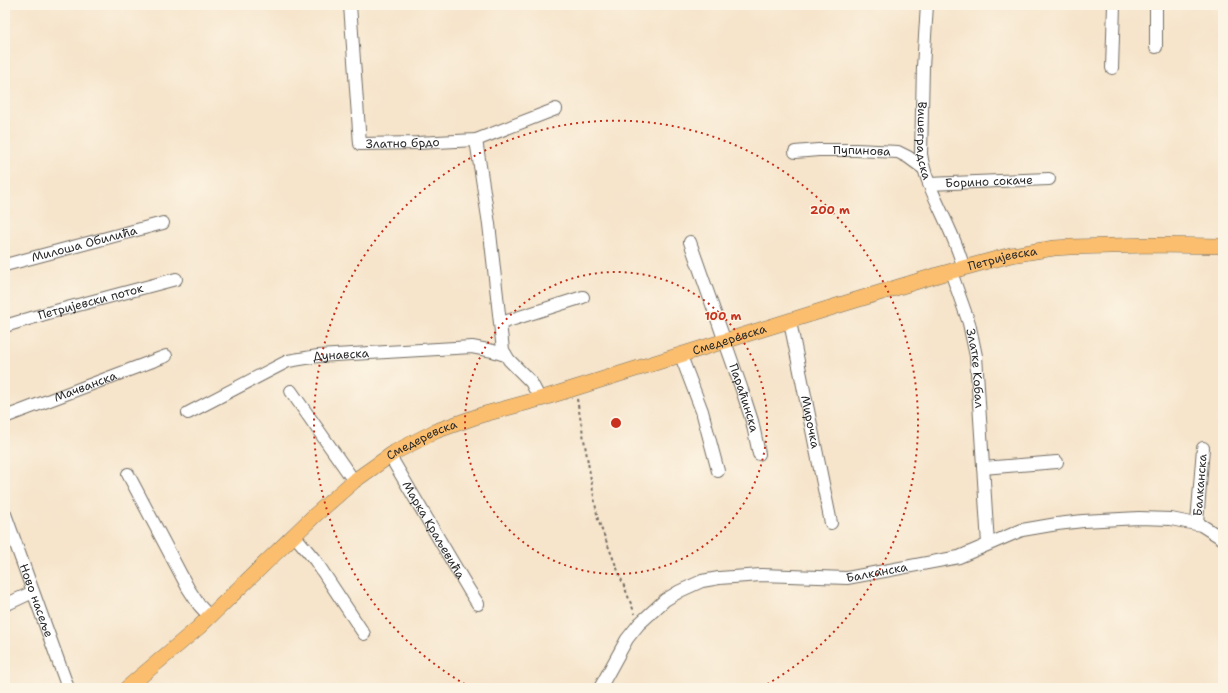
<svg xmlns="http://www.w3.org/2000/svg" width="1228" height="693" font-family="'Shantell Sans',sans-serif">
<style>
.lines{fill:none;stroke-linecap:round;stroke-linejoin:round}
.minor-casing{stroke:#726c63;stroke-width:14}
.major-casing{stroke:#726c63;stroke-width:16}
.path{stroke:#726c63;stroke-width:2;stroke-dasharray:3 3;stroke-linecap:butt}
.minor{stroke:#fff;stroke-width:12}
.major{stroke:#fabe6e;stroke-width:15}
.ring{fill:none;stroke:#c8321e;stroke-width:2;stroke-dasharray:2 4}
.labels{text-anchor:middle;stroke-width:3;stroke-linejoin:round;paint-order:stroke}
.street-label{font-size:12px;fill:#2b2b2b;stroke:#fcf5e5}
.centre{fill:#c8321e;stroke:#fcf5e5;stroke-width:2}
.ring-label{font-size:12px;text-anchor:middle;font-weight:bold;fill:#c8321e;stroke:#fcf5e5;stroke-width:3;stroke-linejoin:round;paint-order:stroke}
</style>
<rect width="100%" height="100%" fill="#fcf5e5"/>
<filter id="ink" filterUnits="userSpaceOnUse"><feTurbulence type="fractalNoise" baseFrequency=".025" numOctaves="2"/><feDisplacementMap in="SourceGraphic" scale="8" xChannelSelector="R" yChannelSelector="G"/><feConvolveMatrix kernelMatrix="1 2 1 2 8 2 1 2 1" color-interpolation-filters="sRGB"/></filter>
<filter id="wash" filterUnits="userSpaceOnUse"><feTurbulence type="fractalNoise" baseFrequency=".012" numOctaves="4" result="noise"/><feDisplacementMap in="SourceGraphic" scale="16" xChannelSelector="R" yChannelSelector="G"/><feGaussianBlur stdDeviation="0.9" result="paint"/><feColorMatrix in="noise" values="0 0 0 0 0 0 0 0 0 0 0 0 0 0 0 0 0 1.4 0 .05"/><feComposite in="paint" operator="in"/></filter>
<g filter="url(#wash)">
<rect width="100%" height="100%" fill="#f6e4cb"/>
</g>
<g filter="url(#ink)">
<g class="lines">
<g class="minor-casing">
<g id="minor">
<path id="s1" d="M350 5 360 144 417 143 476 140 556 109"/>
<path id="s2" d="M927 5 923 67 921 154C925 182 940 207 951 233 956 244 960 256 964 268"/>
<path d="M1156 47V5"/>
<path d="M1112 68 1114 5"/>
<path d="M476 140 489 224 503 350 509 360 531 382 540 399"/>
<path id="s3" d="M795 152 818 150H856L898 152 908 157 923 168"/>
<path id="s4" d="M929 184 1049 179"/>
<path id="s5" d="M690 242 742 390 752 421 759 454"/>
<path id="s6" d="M5 265 163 223"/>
<path id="s7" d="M951 272 969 323 976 356 988 544"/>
<path id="s8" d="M790 322 831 523"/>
<path d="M501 323 583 297"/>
<path id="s9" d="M5 326 48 313 176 279"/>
<path d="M681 356 702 411 718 471"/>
<path d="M291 391 354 481"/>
<path id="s10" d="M188 413 288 361 318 356 472 347 493 351 502 354H505"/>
<path id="s11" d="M5 417 166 356"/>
<path id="s12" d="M390 456 469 590 478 604"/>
<path d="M983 468 1057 462"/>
<path d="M128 474 188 588 199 605 210 617"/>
<path id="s13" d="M5 514 68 688"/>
<path id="s14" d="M1197 523 1203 448"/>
<path d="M294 535 315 560 364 634"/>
<path d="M5 605 33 592"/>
<path id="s15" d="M600 688 627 639 639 624 665 600 680 591 702 581 719 578 761 575 847 578 959 557 1022 530 1057 524 1083 521 1139 518 1171 519 1201 525 1223 539"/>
</g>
</g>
<g class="major-casing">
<g id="major">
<path id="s16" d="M127 688 199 627 314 516 354 481 395 452 436 431 481 415 540 399 843 304 941 274 1011 255 1054 248 1070 247 1152 245 1223 246"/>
</g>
</g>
<path class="path" d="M577 399 598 520 635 614"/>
<use href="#minor" class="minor"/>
<use href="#major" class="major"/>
</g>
</g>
<g class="ring">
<circle cx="616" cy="423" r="151"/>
<path d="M470 687A302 302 0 1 1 762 687"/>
</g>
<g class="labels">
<g class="street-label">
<text dy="4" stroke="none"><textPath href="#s2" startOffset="136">Вишеградска</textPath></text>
<text dy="4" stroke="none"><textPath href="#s1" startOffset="182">Златно брдо</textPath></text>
<text dy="4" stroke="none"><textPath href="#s3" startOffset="67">Пупинова</textPath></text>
<text dy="4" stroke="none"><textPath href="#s4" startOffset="60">Борино сокаче</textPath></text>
<text dy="4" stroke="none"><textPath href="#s6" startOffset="82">Милоша Обилића</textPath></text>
<text dy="4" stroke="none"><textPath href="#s16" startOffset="996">Петријевска</textPath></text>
<text dy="4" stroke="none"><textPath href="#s9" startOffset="89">Петријевски поток</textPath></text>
<text dy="4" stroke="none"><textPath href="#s16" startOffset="711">Смедеревска</textPath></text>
<text dy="4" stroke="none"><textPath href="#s10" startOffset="166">Дунавска</textPath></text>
<text dy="4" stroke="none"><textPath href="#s7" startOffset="100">Златке Кобал</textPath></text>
<text dy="4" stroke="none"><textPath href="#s11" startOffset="86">Мачванска</textPath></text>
<text dy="4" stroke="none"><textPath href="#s5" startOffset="165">Параћинска</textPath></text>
<text dy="4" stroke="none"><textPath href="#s8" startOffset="102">Мирочка</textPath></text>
<text dy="4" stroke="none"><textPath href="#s16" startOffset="387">Смедеревска</textPath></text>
<text dy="4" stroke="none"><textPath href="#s14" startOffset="38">Балканска</textPath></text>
<text dy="4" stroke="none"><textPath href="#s12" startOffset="86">Марка Краљевића</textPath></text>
<text dy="4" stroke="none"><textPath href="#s15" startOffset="328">Балканска</textPath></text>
<text dy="4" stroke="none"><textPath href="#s13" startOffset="92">Ново насеље</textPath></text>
</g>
</g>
<circle cx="616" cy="423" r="6" class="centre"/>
<g class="ring-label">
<text x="830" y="214">200 m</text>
<text x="723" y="320">100 m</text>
</g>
<rect width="1228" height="693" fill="none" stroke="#fcf5e5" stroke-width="20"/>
</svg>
